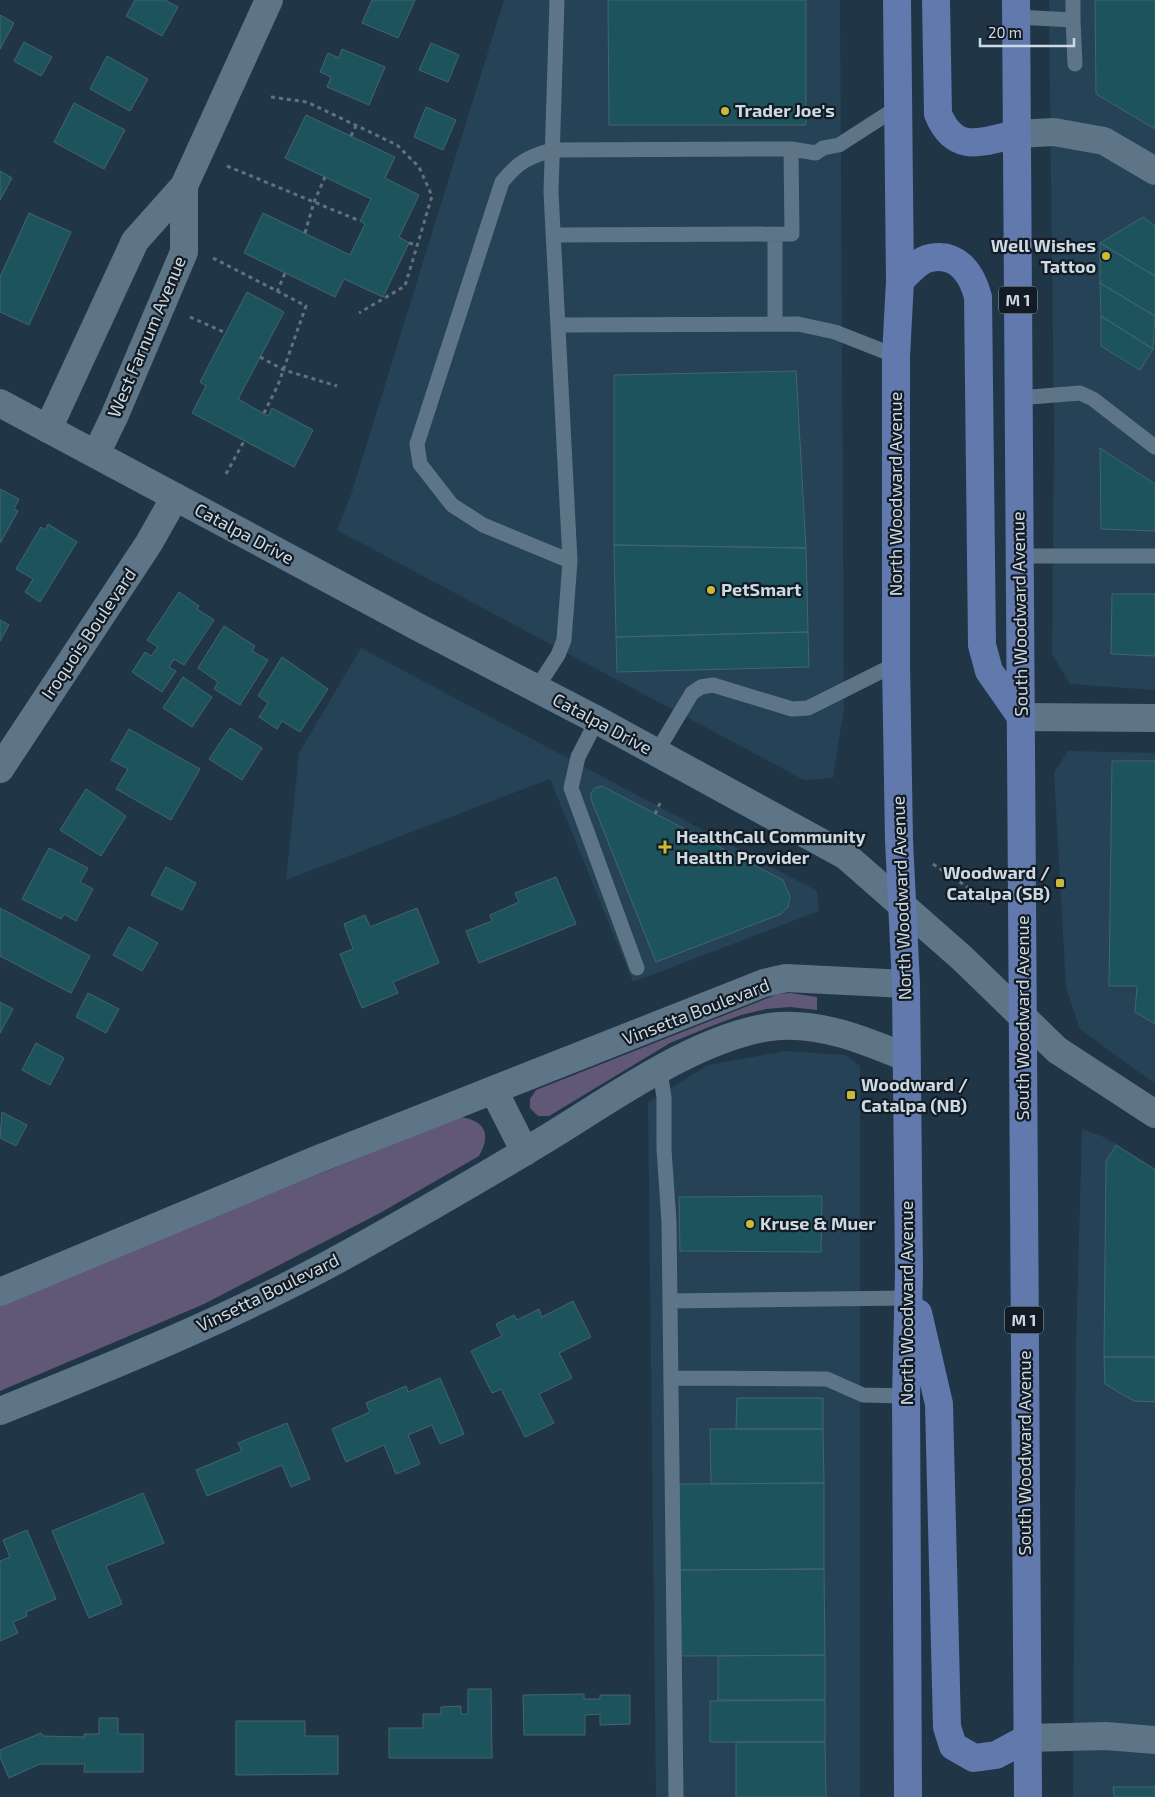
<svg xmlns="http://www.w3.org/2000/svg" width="1155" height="1797" font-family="'Exo 2',sans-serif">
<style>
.built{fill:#264256}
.green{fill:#605876}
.building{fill:#1c535d;stroke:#44656c}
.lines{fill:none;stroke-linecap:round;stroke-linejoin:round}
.path{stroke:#5f7280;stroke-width:3;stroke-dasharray:4 4;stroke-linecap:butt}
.service{stroke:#5d7587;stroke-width:15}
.minor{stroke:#5d7587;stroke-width:28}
.tertiary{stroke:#5d7587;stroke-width:28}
.primary{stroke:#6179ad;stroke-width:28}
.poi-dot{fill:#cbb939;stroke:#131c24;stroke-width:2}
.labels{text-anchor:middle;stroke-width:4.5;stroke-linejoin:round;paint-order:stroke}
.shield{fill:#131c24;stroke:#95a1aa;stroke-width:1}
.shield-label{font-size:16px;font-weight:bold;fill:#cddae4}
.poi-label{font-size:18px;font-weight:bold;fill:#cddae4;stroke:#131c24;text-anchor:start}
.street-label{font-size:18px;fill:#cddae4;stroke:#131c24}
</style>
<rect width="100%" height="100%" fill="#203646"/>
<path class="built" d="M504 0H840L844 708 833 778 804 780 337 530 351 495Z
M1049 0H1155V690L1070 684 1052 654 1054 433Z
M361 648 817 891 819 911 633 982 550 779 286 880 299 753Z
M1068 751 1155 753V1084L1080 1029 1066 987 1054 772Z
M786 1051 845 1055 860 1066V1797H656L648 1102 708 1065Z
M1082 1129 1106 1138 1155 1168V1797H1073L1076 1347Z"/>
<path class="green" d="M790 993 817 997V1010L790 1007 766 1009 741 1015 709 1027 670 1043 549 1116H538L530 1108V1099L536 1090 778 994Z
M461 1117C486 1121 491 1135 479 1156L380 1213 204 1304 0 1391V1303Z"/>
<path class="building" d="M135 0H165L178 7 162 36 126 16Z
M372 0H415L398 38 362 23Z
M608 0H806V125H609Z
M1095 0H1155V129L1096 94Z
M0 15 14 23 0 49Z
M24 42 52 57 41 76 14 61Z
M431 43 459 55 448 82 419 70Z
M342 49 385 67 369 105 327 87 331 77 320 72 328 53 339 58Z
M107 56 148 79 130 111 90 89Z
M74 103 125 130 104 169 54 142Z
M426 107 456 120 443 150 414 137Z
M306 115 395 157 385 178 419 195 399 237 409 243 383 297 344 279 335 297 244 253 263 213 350 255 365 224 360 221 371 199 285 158Z
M0 171 12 178 0 200Z
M29 213 71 232 29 325 0 312V277Z
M1143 217 1155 226V276L1100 243Z
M1100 243 1155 276V316L1100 283Z
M1100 283 1155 316 1153 349 1101 316Z
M247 292 284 312 238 399 268 416 272 408 313 430 294 467 192 413 206 386 200 382Z
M1101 316 1153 349 1140 370 1101 346Z
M796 371 806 548 614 545V375Z
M1100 448 1155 484V531L1101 529Z
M0 489 19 499 14 509 18 511 0 543Z
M48 524 77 542 40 602 25 592 33 579 16 569 41 527 45 530Z
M614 545 806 548 808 632 616 637Z
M179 592 199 606 197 609 214 620 184 665 174 659 169 667 176 671 162 692 132 672 145 652 151 656 158 647 147 640Z
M1112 594H1155V656L1111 654Z
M0 620 9 625 0 641Z
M224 626 255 646 252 651 268 660 240 705 214 689 218 682 198 668Z
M808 632 809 667 617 672 616 637Z
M282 657 328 689 300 732 282 721 277 729 259 717 268 703 258 696Z
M183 677 212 697 192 727 163 708Z
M230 728 262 748 242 780 209 759Z
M129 729 200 769 171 820 116 789 128 769 111 760Z
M1112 761H1155V1024L1135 1012 1137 986H1109Z
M602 786 783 880 790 897 788 907 781 914 656 962 591 799V793L595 788Z
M86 789 126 816 101 856 60 830Z
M49 848 88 868 80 882 93 889 76 921 64 914 61 919 22 899Z
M166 867 196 883 182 910 151 895Z
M556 877 576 924 479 963 466 931 492 921 490 915 519 902 515 893Z
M0 908 90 956 71 993 0 956Z
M417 908 439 963 393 982 398 993 362 1008 340 954 353 949 344 924 365 915 370 927Z
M129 927 158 943 142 971 113 955Z
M88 993 119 1009 106 1033 76 1017Z
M0 1002 13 1009 0 1033Z
M36 1043 64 1058 50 1085 22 1070Z
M2 1112 27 1125 16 1146 0 1138Z
M1116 1145 1155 1170V1357H1104L1106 1161Z
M822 1196 821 1252 680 1251 679 1197Z
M573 1301 591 1337 559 1353 572 1378 539 1394 554 1423 525 1437 501 1389 492 1393 471 1351 502 1336 496 1324 514 1315 517 1320 539 1309 542 1317Z
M1104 1357H1155V1402L1134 1401 1105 1384Z
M440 1378 464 1434 440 1444 432 1425 408 1435 420 1464 396 1474 384 1445 346 1462 332 1429 370 1412 366 1403 406 1386 408 1392Z
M737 1398H823V1429H736Z
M287 1423 310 1479 291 1487 282 1465 207 1496 196 1470 242 1451 238 1443Z
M710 1429H823L824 1483 711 1484Z
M824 1483V1569L680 1570 679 1484Z
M143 1493 164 1543 106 1566 122 1604 89 1618 52 1531Z
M27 1530 56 1599 26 1612 27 1616 13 1622 18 1633 0 1641V1561L10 1557 3 1540Z
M824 1569 825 1655 681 1656 680 1570Z
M825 1655V1700H718V1656Z
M468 1689H491L492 1758H389V1728H423V1714H441V1707L461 1706V1714H468Z
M584 1694V1699H600V1695H630V1724L600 1725V1714L585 1715V1735H524L523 1695Z
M825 1700V1742H710V1701Z
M99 1718H118V1734H143V1772H84L85 1764H40L9 1778 0 1757V1750L41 1733 43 1736 85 1737 84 1734H99Z
M236 1721H305V1736H338V1774L236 1775Z
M736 1742H825L826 1797H736Z
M1113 1787H1155V1797H1114Z"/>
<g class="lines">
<path class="path" d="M271 97 307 102 397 145 419 167 432 196 405 286 359 313
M351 136 356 126
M227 166 360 221
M305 233 314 202 325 177
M409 243 417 245
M213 258 306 306 278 385 264 413
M277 292 285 273
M190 317 226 333
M260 357 284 370 337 386
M226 474 244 441
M655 814 661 801
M933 864 979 895"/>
<path class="service" d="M1016 17 1073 20V0
M1073 20 1075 64
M775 234V324
M554 235 792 234 791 149
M558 325 798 324 835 332 896 356
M1018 398 1080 393 1093 399 1155 447
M1020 556H1155
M570 561 483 525 452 505 420 464 417 444 502 182C518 162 528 157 552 150L791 149 816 153 823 148 839 145 898 107
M536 689 558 655 564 640 570 561 551 192 557 0
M597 720 578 757 571 788 637 968
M656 753 692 693 701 687 713 685 792 709 808 708 896 664
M660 1070 664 1098V1149L669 1222 676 1797
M670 1301 909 1298
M671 1378 827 1379 863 1395 906 1396"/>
<path class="minor" d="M1016 134 1054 132 1104 141 1155 171
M48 429 135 241 184 186 269 0
M96 454 114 417 184 252V186
M1021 717 1155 718
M0 769 149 543 175 497
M494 1091 525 1152
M0 1292 316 1160 764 983 786 978 906 984
M0 1411C120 1363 241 1314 353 1251 419 1214 485 1176 549 1137 613 1098 704 1032 779 1026 823 1023 866 1041 905 1057
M1028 1738 1106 1736 1155 1740"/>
<path class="tertiary" d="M0 403 416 626 597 720 846 856 962 958 1057 1050 1155 1114"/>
<path class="primary" d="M897 0 900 281 896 356V664L899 840 906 984 909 1273 906 1396 908 1797
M936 0 938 114C955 155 982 142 1016 134
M1016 0 1028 1797
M900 281C907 274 919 260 930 258 958 252 972 274 978 297L982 645 989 671 1021 717
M918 1313 939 1404 947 1727 953 1746 974 1758 996 1755 1028 1738"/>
</g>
<g class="poi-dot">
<circle cx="725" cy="111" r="5"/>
<circle cx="1106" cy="256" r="5"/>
<circle cx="711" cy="590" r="5"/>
<path d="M662.5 839.5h5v5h5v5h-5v5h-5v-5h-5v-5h5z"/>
<rect x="1055" y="878" width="10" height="10" rx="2.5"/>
<rect x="846" y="1090" width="10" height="10" rx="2.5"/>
<circle cx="750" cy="1224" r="5"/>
</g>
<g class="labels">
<g class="shield">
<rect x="999" y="286.5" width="38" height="27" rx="4"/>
<rect x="1005" y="1306.5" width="38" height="27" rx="4"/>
</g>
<g class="shield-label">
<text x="1018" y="306">M 1</text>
<text x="1024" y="1326">M 1</text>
</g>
<g class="poi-label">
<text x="735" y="117">Trader Joe's</text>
<text x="1096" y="252" text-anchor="end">Well Wishes<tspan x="1096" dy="21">Tattoo</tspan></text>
<text x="721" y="596">PetSmart</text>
<text x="676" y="843">HealthCall Community<tspan x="676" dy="21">Health Provider</tspan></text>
<text x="1050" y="879" text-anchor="end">Woodward /<tspan x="1050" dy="21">Catalpa (SB)</tspan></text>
<text x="861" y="1091">Woodward /<tspan x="861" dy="21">Catalpa (NB)</tspan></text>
<text x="760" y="1230">Kruse &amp; Muer</text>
</g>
<g class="street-label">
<text transform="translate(147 337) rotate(-67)" y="6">West Farnum Avenue</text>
<text transform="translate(896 494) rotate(-90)" y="6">North Woodward Avenue</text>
<text transform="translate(244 534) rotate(28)" y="6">Catalpa Drive</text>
<text transform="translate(1020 614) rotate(-91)" y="6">South Woodward Avenue</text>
<text transform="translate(89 634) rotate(-56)" y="6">Iroquois Boulevard</text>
<text transform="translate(602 724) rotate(28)" y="6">Catalpa Drive</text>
<text transform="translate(902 898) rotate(-92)" y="6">North Woodward Avenue</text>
<text transform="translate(696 1012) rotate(-21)" y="6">Vinsetta Boulevard</text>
<text transform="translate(1023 1018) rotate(-90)" y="6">South Woodward Avenue</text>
<text transform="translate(268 1293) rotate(-26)" y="6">Vinsetta Boulevard</text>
<text transform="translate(907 1303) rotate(-90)" y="6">North Woodward Avenue</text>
<text transform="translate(1025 1453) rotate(-90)" y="6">South Woodward Avenue</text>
</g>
</g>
<path d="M980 38v8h94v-8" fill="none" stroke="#cddae4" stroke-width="2.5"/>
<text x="988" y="38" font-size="15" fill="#cddae4" stroke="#131c24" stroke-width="4" paint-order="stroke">20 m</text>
</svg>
